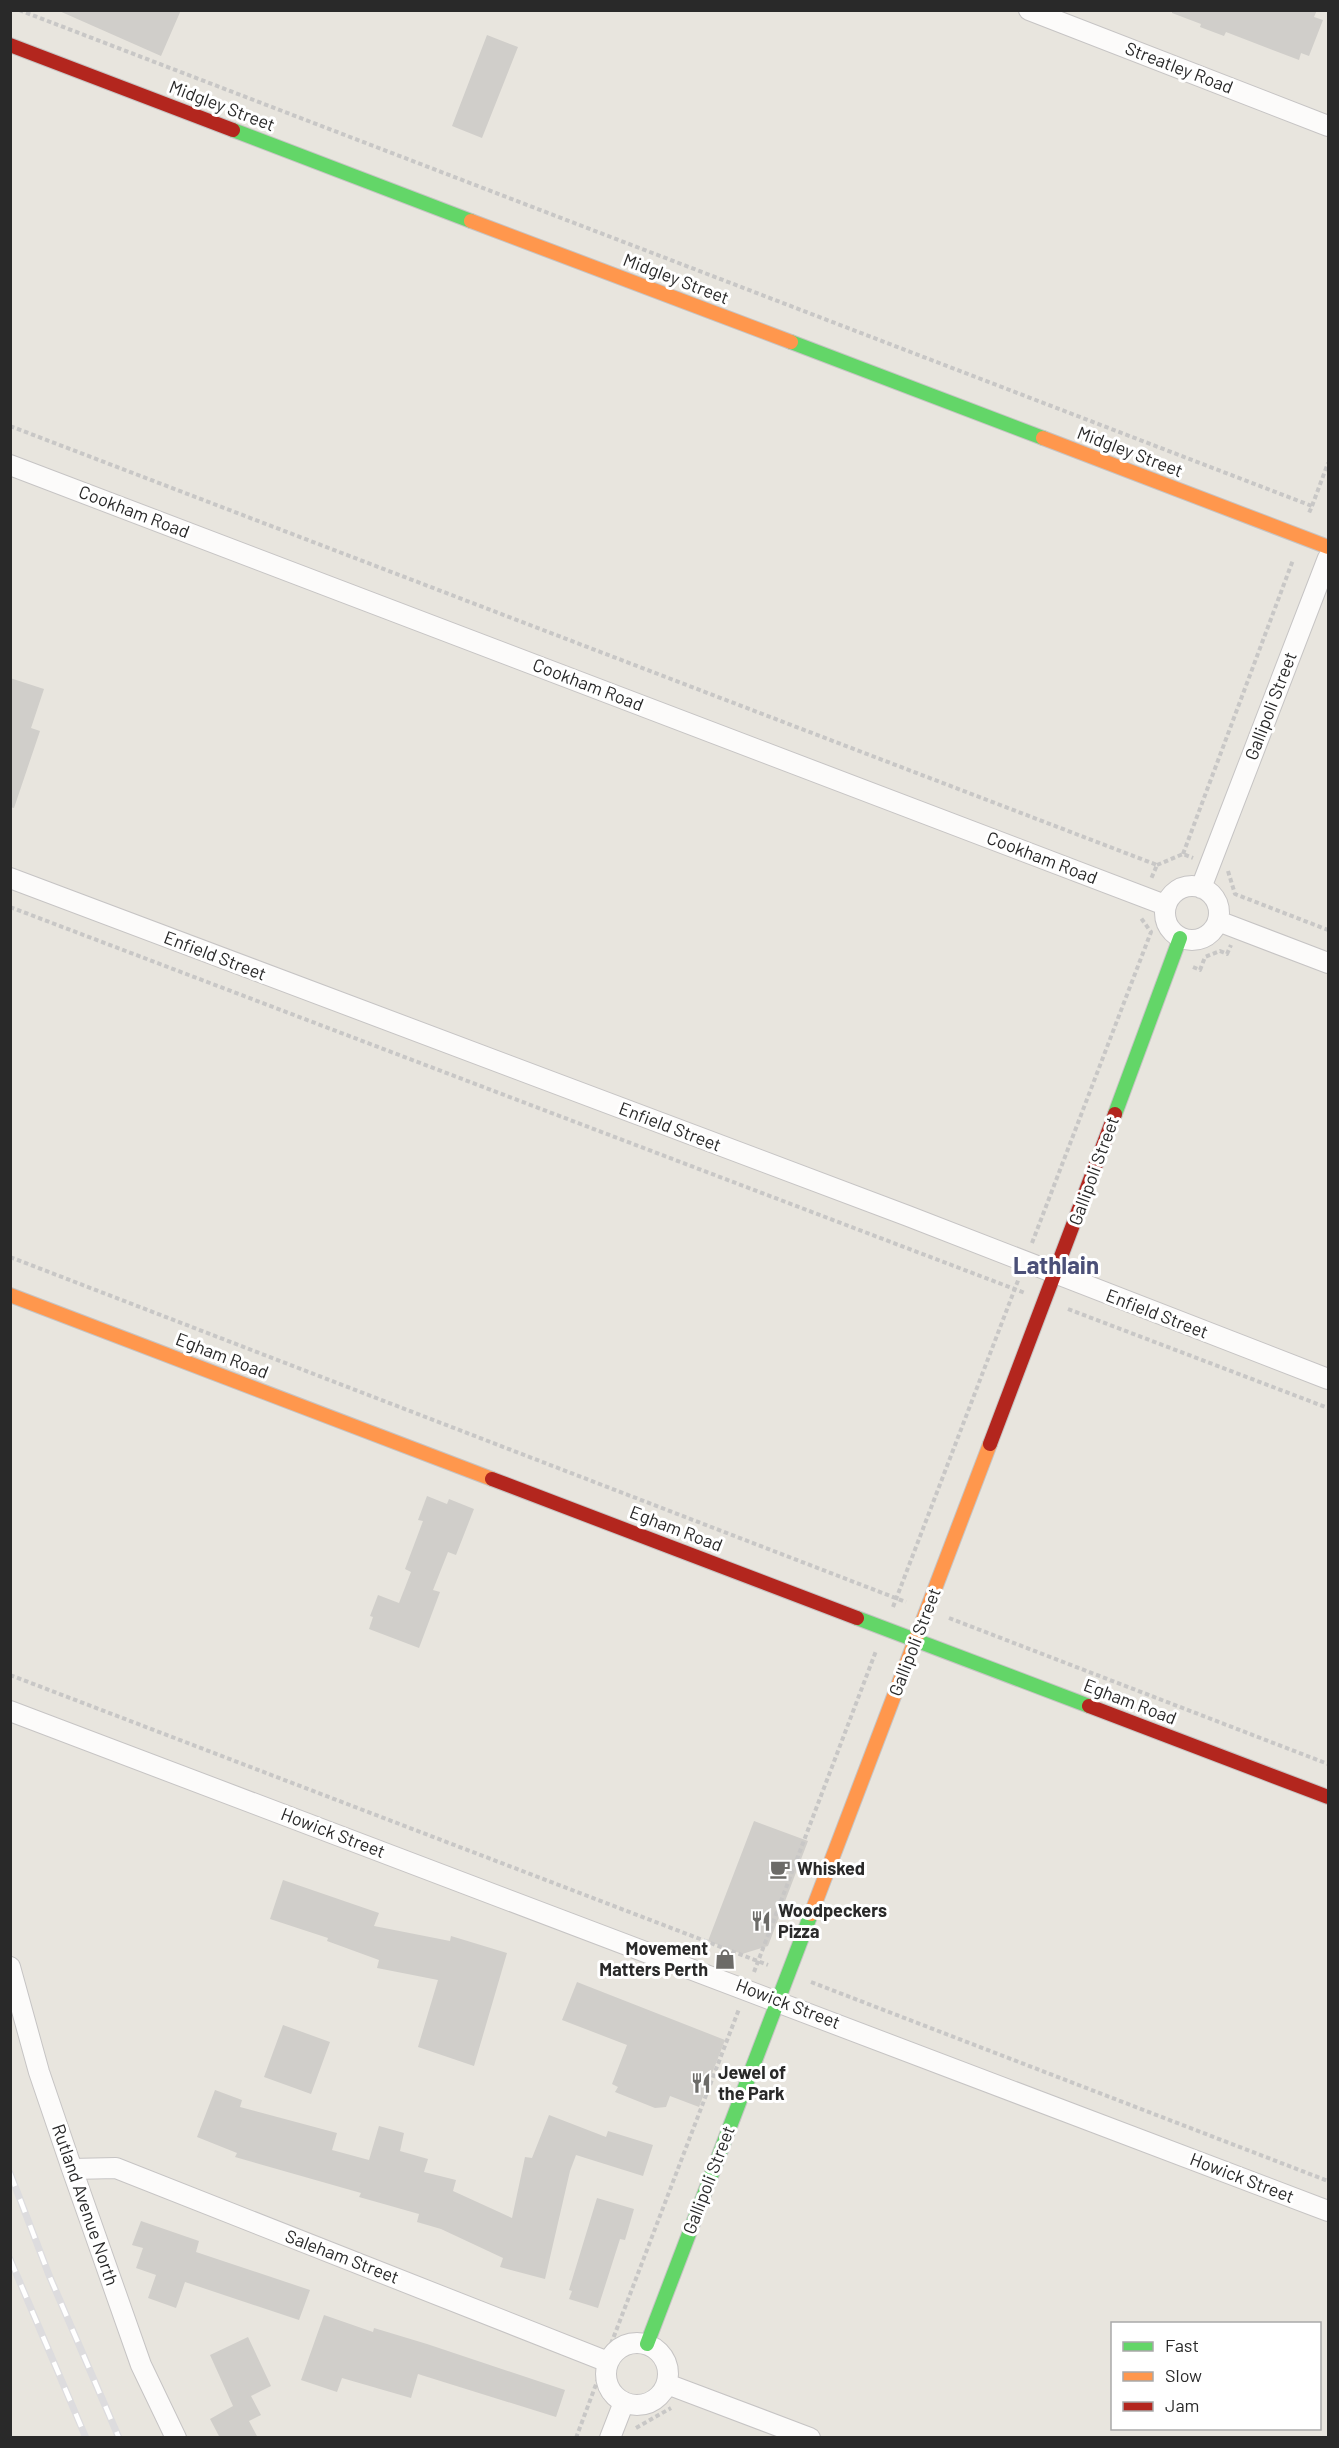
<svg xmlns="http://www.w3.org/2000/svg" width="1339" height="2448" font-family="Barlow,sans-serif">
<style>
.building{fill:#d0ceca}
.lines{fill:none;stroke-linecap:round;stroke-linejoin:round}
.street-casing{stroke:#c6c4c4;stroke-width:22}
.fast-casing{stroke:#c6c4c4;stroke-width:16}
.slow-casing{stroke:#c6c4c4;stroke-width:16}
.jam-casing{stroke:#c6c4c4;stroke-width:16}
.path{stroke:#c8c7c6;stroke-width:4;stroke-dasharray:4.5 3;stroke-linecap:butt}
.street{stroke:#fcfbfa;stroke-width:20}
.fast{stroke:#63d668;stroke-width:14}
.slow{stroke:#ff974d;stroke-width:14}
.jam{stroke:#b3261e;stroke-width:14}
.rail-casing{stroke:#dddcde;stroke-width:7}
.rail{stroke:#fff;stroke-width:4.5;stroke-dasharray:14;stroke-linecap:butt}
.labels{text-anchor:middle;stroke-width:6;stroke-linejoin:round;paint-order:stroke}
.street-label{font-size:18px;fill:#292929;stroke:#fff}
.poi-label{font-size:18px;font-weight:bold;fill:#292929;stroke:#fff;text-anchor:start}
.district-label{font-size:24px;font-weight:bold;fill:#4b5078;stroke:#fff}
</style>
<rect width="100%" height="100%" fill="#e8e5de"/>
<path class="building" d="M57 10H181L161 56Z
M1172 10H1317L1314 17 1323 20 1309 56 1301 53 1299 60 1226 32 1224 36 1200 27 1201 24 1172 13Z
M487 35 518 47 482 138 452 126Z
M10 678 44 689 31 728 40 731 14 808 10 807Z
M427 1496 447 1504 449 1499 474 1509 456 1555 448 1552 433 1590 440 1592 419 1648 369 1629 373 1617 370 1616 378 1595 399 1603 411 1572 405 1569 423 1521 418 1520Z
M754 1821 808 1841 768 1946 742 1954 708 1941Z
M283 1880 379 1913 374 1926 450 1941 451 1936 507 1953 474 2066 418 2047 438 1980 377 1968 379 1960 327 1941 328 1938 270 1919Z
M577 1982 725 2040 699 2107 670 2096 666 2107 655 2108 615 2092 618 2087 612 2084 627 2045 562 2020Z
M283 2025 330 2042 311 2094 264 2077Z
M215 2090 242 2100 240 2107 337 2133 332 2150 369 2160 379 2126 404 2133 400 2151 428 2159 424 2172 456 2180 453 2191 512 2218 525 2157 532 2158 549 2115 606 2137 608 2131 653 2145 643 2176 576 2155 570 2171 545 2279 500 2267 503 2258 441 2229 417 2222 419 2214 359 2197 361 2193 235 2157 237 2153 197 2137Z
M597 2198 634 2209 625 2240 620 2239 598 2308 569 2299 572 2291 569 2290Z
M141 2221 199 2241 196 2252 310 2290 299 2320 185 2282 176 2308 148 2298 156 2275 136 2268 143 2248 132 2245Z
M324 2315 373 2332 374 2328 427 2344 565 2390 556 2417 418 2374 411 2398 342 2378 337 2392 301 2380Z
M248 2337 271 2386 251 2396 261 2415 249 2421 258 2438H220L210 2419 233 2406 210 2355Z"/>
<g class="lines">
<g class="street-casing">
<path id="street" d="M1029 10 1328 126
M10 465 1165 905
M10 878 908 1216 1328 1379
M1165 913a27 27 0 1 1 54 0a27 27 0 1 1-54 0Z
M1201 888 1328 558
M1218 921 1328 963
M10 1711 1328 2211
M10 1967 39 2072 72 2169 141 2365 176 2438
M72 2169 116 2168 608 2362
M606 2374a31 31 0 1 1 62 0a31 31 0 1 1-62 0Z
M667 2384 810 2438
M610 2438 624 2402"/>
</g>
<g class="fast-casing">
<path id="fast" d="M233 130 471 221
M791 342 1043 438
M1115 1114 1180 938
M857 1618 1089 1706
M647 2344 811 1914"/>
</g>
<g class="slow-casing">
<path id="slow" d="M471 221 791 342
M1043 438 1328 547
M10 1295 492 1479
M811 1914 990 1444"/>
</g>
<g class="jam-casing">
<path id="jam" d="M10 45 233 130
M990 1444 1115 1114
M492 1479 857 1618
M1089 1706 1328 1797"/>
</g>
<path class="path" d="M19 10 1312 506 1309 513
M10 426 1157 865 1151 879
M1312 506 1328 463
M1183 854 1293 560
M1157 865 1183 854 1193 858
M1228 871 1235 894 1328 930
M10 907 1025 1293
M1193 967 1200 970 1205 957 1220 951 1227 954 1231 945
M1032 1243 1151 932 1141 918
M10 1257 906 1602
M1068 1309 1328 1408
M893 1607 1019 1278
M949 1618 1328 1764
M10 1675 768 1965
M754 1972 876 1651
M811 1982 1328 2181
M611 2344 739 2009
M636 2428 671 2408
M576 2438 598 2379"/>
<use href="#street" class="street"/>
<use href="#fast" class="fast"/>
<use href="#slow" class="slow"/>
<use href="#jam" class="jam"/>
<g class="rail-casing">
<path id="rail" d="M10 2173 49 2275 119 2438
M10 2259 86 2438"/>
</g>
<use href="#rail" class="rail"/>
</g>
<defs>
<g id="cafe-bare" transform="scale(1.62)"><path d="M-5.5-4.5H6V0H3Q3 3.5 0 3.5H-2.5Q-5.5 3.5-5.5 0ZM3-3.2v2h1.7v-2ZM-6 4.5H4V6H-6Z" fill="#6c6b68" stroke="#fff" stroke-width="2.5" paint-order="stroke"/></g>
<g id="restaurant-bare" transform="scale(1.62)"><path d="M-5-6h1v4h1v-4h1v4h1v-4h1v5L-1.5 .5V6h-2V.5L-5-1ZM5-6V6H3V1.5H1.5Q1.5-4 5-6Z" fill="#6c6b68" stroke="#fff" stroke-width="2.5" paint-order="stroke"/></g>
<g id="shop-bare" transform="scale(1.62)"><path d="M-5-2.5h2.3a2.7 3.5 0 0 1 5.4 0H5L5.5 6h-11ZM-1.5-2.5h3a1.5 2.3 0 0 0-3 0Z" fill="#6c6b68" stroke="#fff" stroke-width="2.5" paint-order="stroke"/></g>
</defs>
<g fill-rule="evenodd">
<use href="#cafe-bare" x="780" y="1869"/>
<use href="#restaurant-bare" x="761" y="1921"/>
<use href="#shop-bare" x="725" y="1959"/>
<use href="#restaurant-bare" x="701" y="2083"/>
</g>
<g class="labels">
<g class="street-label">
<text transform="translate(1179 68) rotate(21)" y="6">Streatley Road</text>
<text transform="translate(222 106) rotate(21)" y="6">Midgley Street</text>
<text transform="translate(676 279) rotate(21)" y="6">Midgley Street</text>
<text transform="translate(1130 452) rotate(21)" y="6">Midgley Street</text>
<text transform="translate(134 512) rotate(21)" y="6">Cookham Road</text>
<text transform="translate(588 685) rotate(21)" y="6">Cookham Road</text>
<text transform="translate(1271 706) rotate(-69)" y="6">Gallipoli Street</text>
<text transform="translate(1042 858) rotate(21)" y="6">Cookham Road</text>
<text transform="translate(215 956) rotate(21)" y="6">Enfield Street</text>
<text transform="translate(670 1127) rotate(21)" y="6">Enfield Street</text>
<text transform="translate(1094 1171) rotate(-70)" y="6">Gallipoli Street</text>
<text transform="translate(1157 1314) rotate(21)" y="6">Enfield Street</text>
<text transform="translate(222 1356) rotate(21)" y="6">Egham Road</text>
<text transform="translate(676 1529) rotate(21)" y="6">Egham Road</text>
<text transform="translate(915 1642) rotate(-69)" y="6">Gallipoli Street</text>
<text transform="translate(1130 1702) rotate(21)" y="6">Egham Road</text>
<text transform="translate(333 1833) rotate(21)" y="6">Howick Street</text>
<text transform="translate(788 2004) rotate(21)" y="6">Howick Street</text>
<text transform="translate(1242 2178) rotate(21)" y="6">Howick Street</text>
<text transform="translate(709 2180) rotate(-69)" y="6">Gallipoli Street</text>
<text transform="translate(85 2205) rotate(71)" y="6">Rutland Avenue North</text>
<text transform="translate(342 2257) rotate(21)" y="6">Saleham Street</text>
</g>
<g class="poi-label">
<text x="797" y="1875">Whisked</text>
<text x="778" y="1917">Woodpeckers<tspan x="778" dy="21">Pizza</tspan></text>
<text x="708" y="1955" text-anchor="end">Movement<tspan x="708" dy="21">Matters Perth</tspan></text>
<text x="718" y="2079">Jewel of<tspan x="718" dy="21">the Park</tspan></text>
</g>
<g class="district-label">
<text x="1056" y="1274">Lathlain</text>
</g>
</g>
<rect width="1339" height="2448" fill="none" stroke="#292929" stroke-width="24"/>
<rect x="1111" y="2322" width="210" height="108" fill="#ffffff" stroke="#a9a9a9" stroke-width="1.5"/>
<rect x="1123" y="2342" width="30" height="9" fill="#63d668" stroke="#a9a9a9" stroke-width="1.5"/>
<text x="1165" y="2352" font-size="18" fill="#292929">Fast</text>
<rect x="1123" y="2372" width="30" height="9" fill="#ff974d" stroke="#a9a9a9" stroke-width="1.5"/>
<text x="1165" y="2382" font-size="18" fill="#292929">Slow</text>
<rect x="1123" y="2402" width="30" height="9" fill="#b3261e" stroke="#a9a9a9" stroke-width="1.5"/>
<text x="1165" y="2412" font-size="18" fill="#292929">Jam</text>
</svg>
